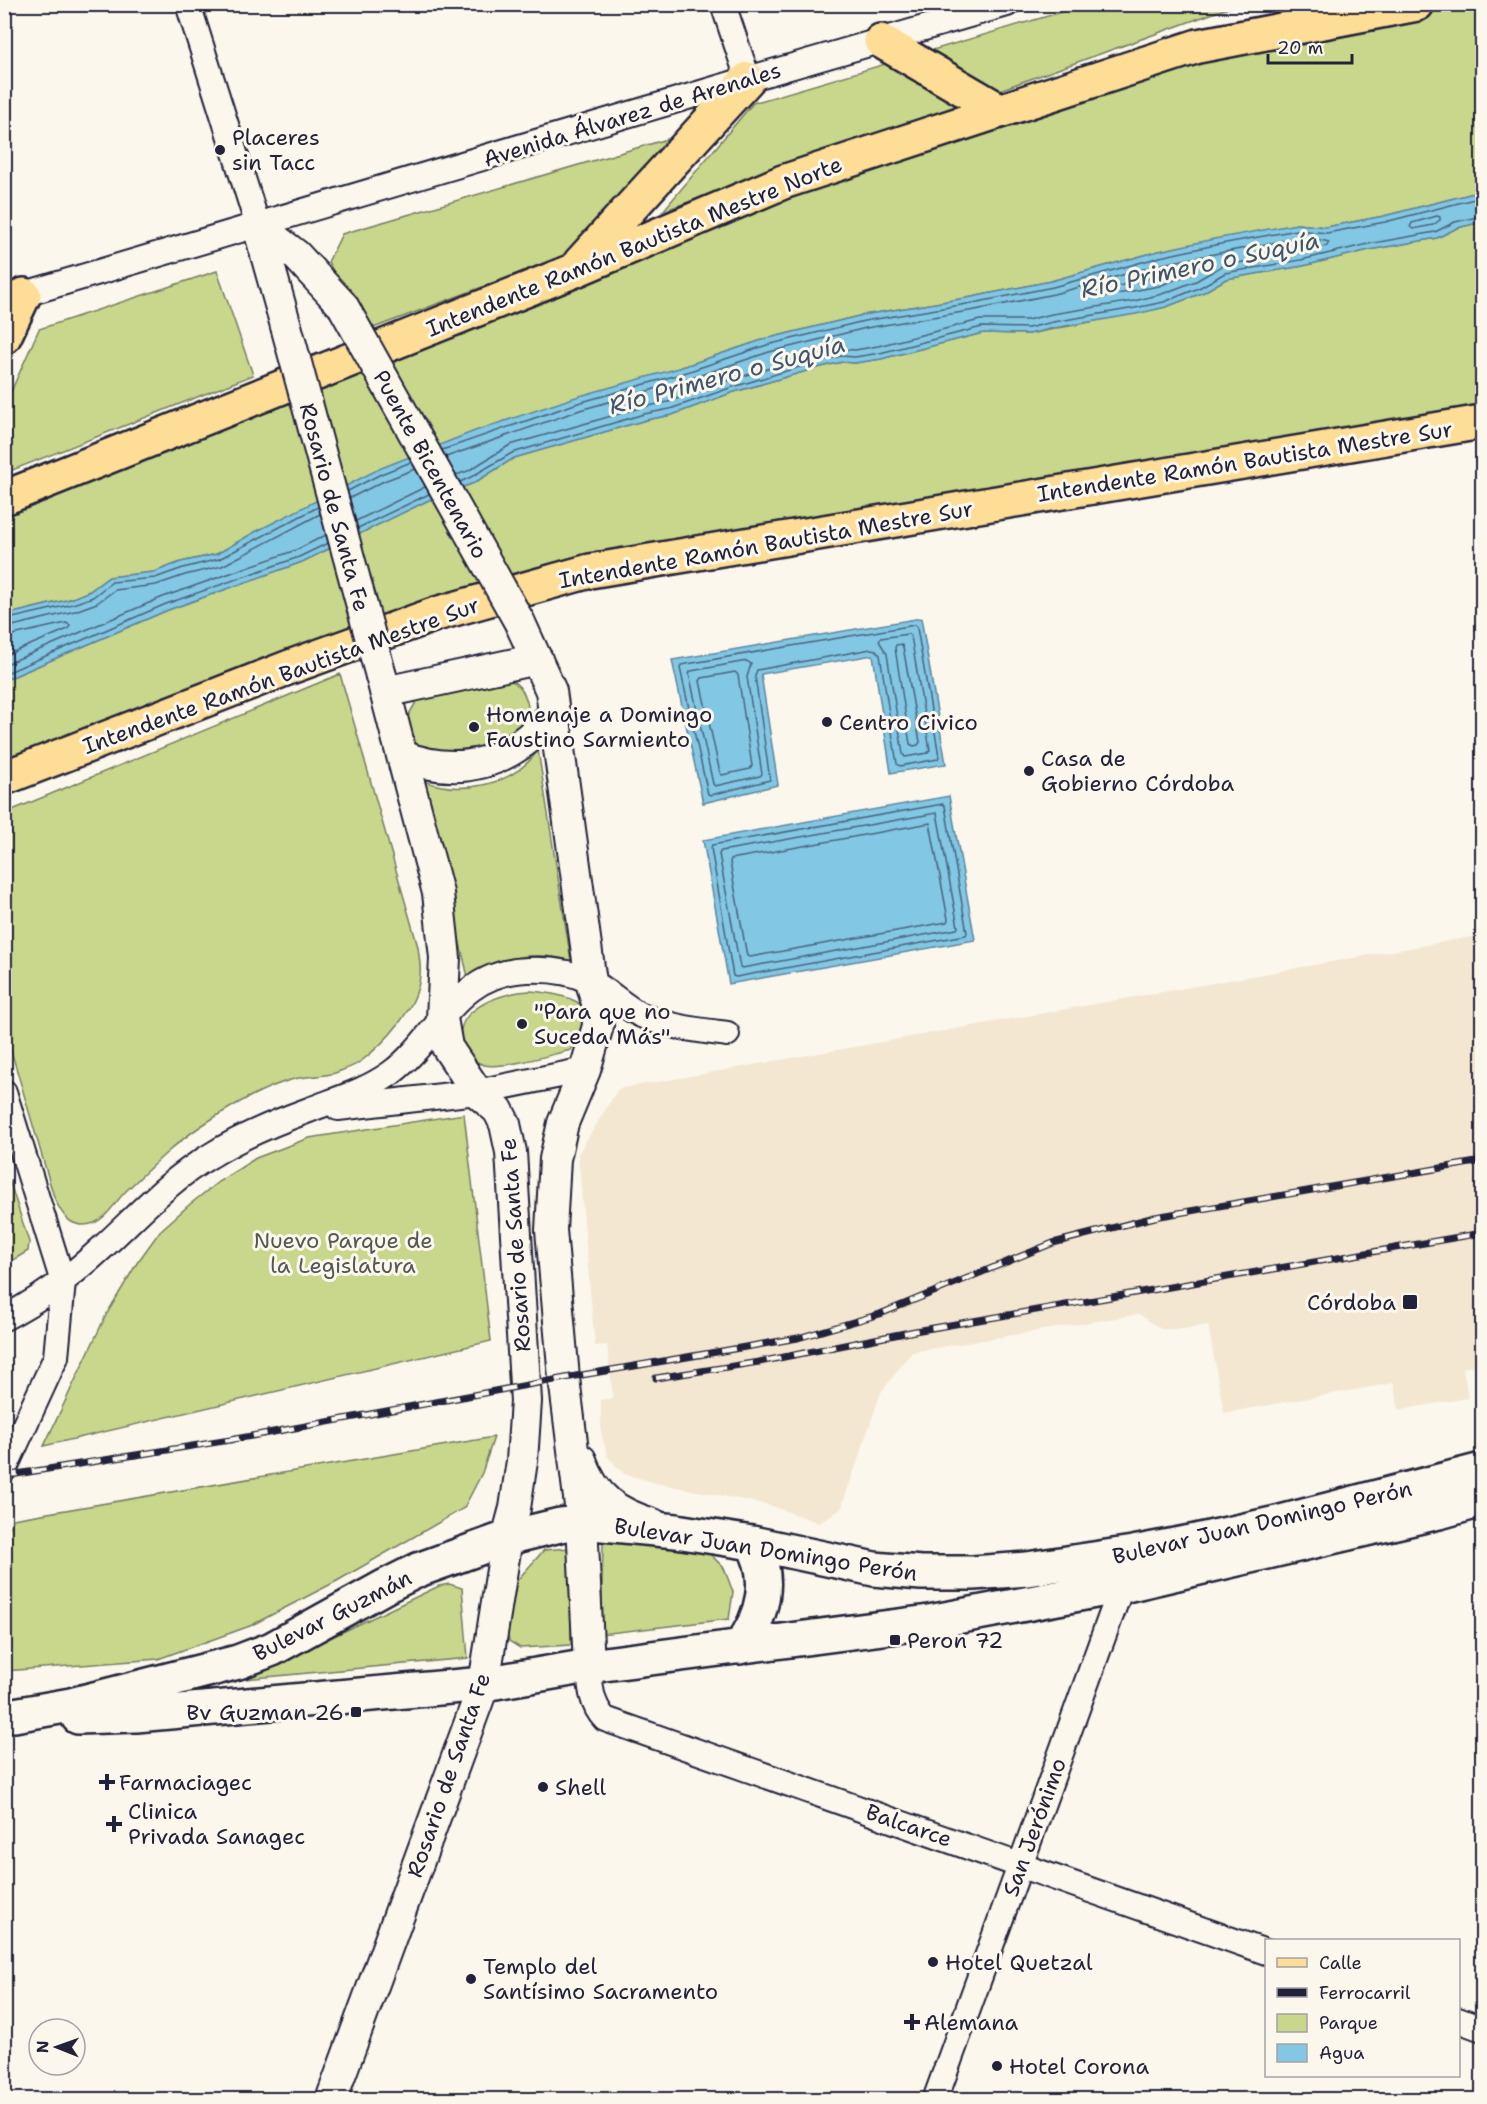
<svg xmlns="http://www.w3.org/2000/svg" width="1487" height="2104" font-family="'Shantell Sans',sans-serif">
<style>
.built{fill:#f3e7d1}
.green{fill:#c8d78b;stroke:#757c63;stroke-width:1.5}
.water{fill:#82c7e3;stroke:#5c85a0;stroke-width:1.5}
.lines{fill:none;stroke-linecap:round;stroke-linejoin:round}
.shore{stroke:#48647e;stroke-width:1.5}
.minor-casing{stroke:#22223b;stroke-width:28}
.tertiary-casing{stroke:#22223b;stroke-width:34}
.secondary-casing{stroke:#22223b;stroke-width:38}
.primary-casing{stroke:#22223b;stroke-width:38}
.minor{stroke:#fbf7ec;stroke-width:24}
.tertiary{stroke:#fbf7ec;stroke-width:30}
.secondary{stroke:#fbf7ec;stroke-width:33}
.primary{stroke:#fedd96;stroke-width:33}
.rail-casing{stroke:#22223b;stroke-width:7}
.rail{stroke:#fbf7ec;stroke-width:4.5;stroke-dasharray:14;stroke-linecap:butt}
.tertiary-bridge-casing{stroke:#22223b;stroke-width:34;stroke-linecap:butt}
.tertiary-bridge{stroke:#fbf7ec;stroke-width:30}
.poi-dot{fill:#22223b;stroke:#fbf7ec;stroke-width:2}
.labels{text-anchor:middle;stroke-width:6;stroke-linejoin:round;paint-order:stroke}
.street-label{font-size:22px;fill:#22223b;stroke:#fbf7ec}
.poi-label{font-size:22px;fill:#22223b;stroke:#fbf7ec;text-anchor:start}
.park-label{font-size:22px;fill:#545853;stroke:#fbf7ec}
.water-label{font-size:24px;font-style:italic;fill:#3f546d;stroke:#fbf7ec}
</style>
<rect width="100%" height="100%" fill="#fbf7ec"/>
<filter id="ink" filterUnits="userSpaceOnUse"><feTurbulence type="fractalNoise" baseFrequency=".0167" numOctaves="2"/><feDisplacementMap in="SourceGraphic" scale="12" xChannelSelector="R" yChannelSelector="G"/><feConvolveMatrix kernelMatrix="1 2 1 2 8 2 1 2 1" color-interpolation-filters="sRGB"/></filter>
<g filter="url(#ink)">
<path class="built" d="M1482 935V1364L1463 1368 1468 1398 1399 1410 1394 1383 1224 1413 1208 1325 1185 1329H1161L1139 1314 912 1352 881 1392 841 1509 819 1523 769 1505 656 1483 624 1474 608 1457 601 1433V1400L613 1398 607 1345 595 1346 578 1154 618 1089Z"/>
<path class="green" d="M1085 5H1236L663 211 753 103Z
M1417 5H1482V191L1384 216 1326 227 1297 224 1159 251 1051 281 972 297 863 315 765 339 679 368 255 532 217 554 181 562 154 572 109 577 90 591 70 599 5 615V498L573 271 1198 46Z
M671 138 675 160 599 243 368 330 328 262 342 234Z
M1482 222V422L590 571 5 778V680L168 610 302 562 433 498 474 483 514 458 646 420 672 415 731 393 817 368 842 362 855 363 881 359 983 333 1029 334 1166 307 1202 293 1226 279 1303 266 1369 250 1437 238 1457 228Z
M217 271 253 375 5 473V405L39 329Z
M340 674 418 947C419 956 421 966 420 975 418 1008 385 1043 360 1062 353 1067 343 1070 335 1073 322 1077 307 1076 294 1079 261 1088 230 1107 201 1126 174 1144 150 1168 126 1191 116 1201 107 1218 94 1223 71 1231 61 1214 54 1197L5 1030V813Z
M508 679C526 686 535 713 522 729 517 735 507 743 500 746 495 749 448 754 441 753 432 751 423 747 414 745L405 721 419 697Z
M538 750 571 961C534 950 500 957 468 977L421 780C460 796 514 786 538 750Z
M530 991C542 992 578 996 584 1009 589 1022 577 1039 571 1050 549 1055 504 1069 484 1065 476 1063 472 1058 467 1051 442 1013 500 992 530 991Z
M464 1114 491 1341 44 1446 106 1315 137 1263 160 1231 189 1205 218 1182 256 1158 309 1138Z
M5 1167 29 1242 28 1251 5 1265Z
M494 1437 482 1473 464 1508 337 1581 250 1626 158 1659 5 1671V1537L13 1519Z
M603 1542 662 1545 707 1551 724 1568 733 1592 729 1619 601 1634Z
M570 1548 571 1645 520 1648 509 1641 504 1614 512 1586 544 1550Z
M449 1584 462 1588 468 1658 244 1679 439 1586Z"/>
<path class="water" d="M1482 191V222L1457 228 1437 238 1369 250 1303 266 1226 279 1202 293 1166 307 1136 314 1054 328 1029 334 983 333 881 359 855 363 842 362 817 368 731 393 672 415 646 420 514 458 474 483 433 498 302 562 168 610 5 680V615L71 599 90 591 109 577 154 572 181 562 217 554 255 532 379 469 475 431 576 397 679 368 765 339 863 315 972 297 1051 281 1159 251 1214 239 1297 224 1326 227 1384 216Z
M921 618 946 764 891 773 873 655 761 674 778 785 703 803 672 660Z
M949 796 975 940 729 984 703 840Z"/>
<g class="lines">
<path class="shore" d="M1437 216 1440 217V220L1433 225 1413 229 1410 227 1412 223Z
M1190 268 1193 269 1192 273 1159 286 1096 298 1092 296 1095 292Z
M442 450 578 403 681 374 767 345 864 321 973 303 1053 287 1160 257 1215 245 1297 230 1327 233 1385 222 1482 197
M446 457 580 410 683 381 769 352 866 328 975 310 1054 294 1162 264 1298 238H1311L1329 242 1327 246 1222 266 1196 281 1162 294 1134 301 1052 314 1027 320H980L878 346 855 350 840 349 814 355 727 381 668 402 643 407 510 445 468 471 456 475
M460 482 471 477 512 453 644 414 670 409 730 388 816 362 841 356 855 357 880 353 982 327 1028 328 1053 322 1135 308 1164 302 1199 288 1225 273 1301 260 1368 244 1435 232 1455 222 1482 216
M348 491 381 474 411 462
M350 498 384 481 415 469
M356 521 425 487
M358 528 429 494
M4 620 73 604 93 597 112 582 155 578 183 568 219 559 318 507
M915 625 917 628 939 756 938 759 900 766 897 764 880 655 876 650 871 649 757 670 755 676 770 780 711 795 708 794 680 668 681 665Z
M4 628 75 611 97 603 115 590 156 585 185 575 222 566 320 514
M908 634 911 636 930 750 928 753 905 757 903 754 887 654 879 641 881 638Z
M4 637 66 623 70 625 68 629 4 656
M901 644 903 647 920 742 918 745 914 746 910 744 895 648 896 645Z
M747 661 751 664 747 677 762 774 760 776 715 786 713 784 689 673 691 671Z
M4 665 163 597 296 550 326 535
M735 672 738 675 752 766 750 769 722 775 720 773 700 681 702 678Z
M4 674 166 604 299 557 328 543
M943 804 945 806 967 933 966 935 736 977 733 976 711 848 712 845Z
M937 813 958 927 957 929 742 968 740 967 719 854 721 851Z
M930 823 948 919 947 922 750 957 747 956 730 862 731 859Z"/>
<g class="minor-casing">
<path id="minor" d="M188 4 258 226
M723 4 748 79
M8 299 748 79 1007 4
M4 1092 63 1282 56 1357 4 1470
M338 1108 477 1092 585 1070
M4 1318C41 1299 73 1275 103 1247 138 1215 169 1180 210 1156 240 1137 276 1122 309 1110 337 1099 366 1091 391 1073 440 1037 454 972 528 970 549 969 571 972 590 981 608 990 622 1005 639 1014 667 1027 697 1030 727 1034
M589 1666C590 1685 591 1705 605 1719L1266 1952
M1458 2020 1482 2029
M935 2100 1126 1574"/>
</g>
<g class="tertiary-casing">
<path id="tertiary" d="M258 226 296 255 343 306
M258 226 286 326
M520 623 551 691 591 982 597 1003 598 1026 585 1070 563 1123 555 1159 551 1230 564 1378 582 1522 589 1666
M385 692 537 659
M402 756C463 779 512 762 553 714
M581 1460C594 1498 616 1513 653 1524
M331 2100 484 1684 507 1538 515 1508 522 1461 526 1401 511 1152 505 1124 498 1110 477 1092 447 1047 442 1018 445 958 438 893 381 676"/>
</g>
<g class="secondary-casing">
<path id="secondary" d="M740 1647C763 1617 773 1577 752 1543
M14 1715 71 1705 238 1662 272 1649 386 1586 418 1570 507 1538 560 1525 582 1522 676 1531 752 1543 874 1569 921 1573H973L1027 1569 1133 1553 1191 1542 1281 1522 1482 1470
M78 1717 136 1715 484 1684 589 1666 929 1622 1122 1586 1439 1512 1482 1500"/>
</g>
<g class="primary-casing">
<path id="primary" d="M881 41 999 110
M580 263 748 79
M4 337 24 295
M4 498 573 271 783 182 1198 46 1417 4
M4 778 290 667 436 614 590 571 1482 422"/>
</g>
<use href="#minor" class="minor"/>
<use href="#tertiary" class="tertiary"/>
<use href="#secondary" class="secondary"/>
<use href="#primary" class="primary"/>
<g class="rail-casing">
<path id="rail" d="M656 1378 759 1362 915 1331 1482 1233
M4 1476 230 1440 576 1376 798 1338 880 1314 1053 1243 1155 1217 1482 1161"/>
</g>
<use href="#rail" class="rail"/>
<g class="tertiary-bridge-casing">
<path id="tertiary-bridge" d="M343 306 520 623
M286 326 381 676"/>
</g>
<use href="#tertiary-bridge" class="tertiary-bridge"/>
</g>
</g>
<g class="poi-dot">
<circle cx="220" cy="150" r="6"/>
<circle cx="827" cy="722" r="6"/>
<circle cx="474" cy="727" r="6"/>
<circle cx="1029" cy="771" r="6"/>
<circle cx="522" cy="1024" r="6"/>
<rect x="1402" y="1294" width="16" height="16" rx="3"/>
<rect x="889" y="1634" width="12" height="12" rx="3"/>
<rect x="350" y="1706" width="12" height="12" rx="3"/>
<path d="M104 1773h6v6h6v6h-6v6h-6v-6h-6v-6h6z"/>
<circle cx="543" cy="1787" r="6"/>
<path d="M111 1815h6v6h6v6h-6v6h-6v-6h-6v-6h6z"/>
<circle cx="933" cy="1962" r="6"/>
<circle cx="471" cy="1979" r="6"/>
<path d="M909 2013h6v6h6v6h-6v6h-6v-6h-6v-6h6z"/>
<circle cx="997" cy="2066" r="6"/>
</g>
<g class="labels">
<g class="street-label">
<text transform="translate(632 114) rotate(-17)" y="8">Avenida Álvarez de Arenales</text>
<text transform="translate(634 246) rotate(-22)" y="8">Intendente Ramón Bautista Mestre Norte</text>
<text transform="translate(1245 461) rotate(-9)" y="8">Intendente Ramón Bautista Mestre Sur</text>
<text transform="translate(431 464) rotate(61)" y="8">Puente Bicentenario</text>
<text transform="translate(335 507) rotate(75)" y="8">Rosario de Santa Fe</text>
<text transform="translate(766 544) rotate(-10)" y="8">Intendente Ramón Bautista Mestre Sur</text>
<text transform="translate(281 675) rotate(-20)" y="8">Intendente Ramón Bautista Mestre Sur</text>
<text transform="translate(515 1245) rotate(-94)" y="8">Rosario de Santa Fe</text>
<text transform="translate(1262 1522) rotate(-13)" y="8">Bulevar Juan Domingo Perón</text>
<text transform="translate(766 1549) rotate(9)" y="8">Bulevar Juan Domingo Perón</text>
<text transform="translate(332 1615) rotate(-27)" y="8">Bulevar Guzmán</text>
<text transform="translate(448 1775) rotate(-71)" y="8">Rosario de Santa Fe</text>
<text transform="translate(909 1825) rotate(19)" y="8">Balcarce</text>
<text transform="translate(1034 1827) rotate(-70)" y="8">San Jerónimo</text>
</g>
<g class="poi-label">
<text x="232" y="145">Placeres<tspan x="232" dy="25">sin Tacc</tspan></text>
<text x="486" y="722">Homenaje a Domingo<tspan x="486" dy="25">Faustino Sarmiento</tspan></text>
<text x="839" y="730">Centro Civico</text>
<text x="1041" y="766">Casa de<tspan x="1041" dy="25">Gobierno Córdoba</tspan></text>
<text x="534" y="1019">"Para que no<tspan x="534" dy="25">Suceda Más"</tspan></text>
<text x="1396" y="1310" text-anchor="end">Córdoba</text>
<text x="907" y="1648">Peron 72</text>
<text x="344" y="1720" text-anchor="end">Bv Guzman 26</text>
<text x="119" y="1790">Farmaciagec</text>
<text x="555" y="1795">Shell</text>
<text x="128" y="1819">Clinica<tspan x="128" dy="25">Privada Sanagec</tspan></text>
<text x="945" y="1970">Hotel Quetzal</text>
<text x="483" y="1974">Templo del<tspan x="483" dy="25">Santísimo Sacramento</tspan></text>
<text x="924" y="2030">Alemana</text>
<text x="1009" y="2074">Hotel Corona</text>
</g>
<g class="park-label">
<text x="343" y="1248">Nuevo Parque de<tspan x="343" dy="25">la Legislatura</tspan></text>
</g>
<g class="water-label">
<text transform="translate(1200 265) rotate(-12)" y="8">Río Primero o Suquía</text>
<text transform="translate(727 375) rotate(-15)" y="8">Río Primero o Suquía</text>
</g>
</g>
<rect width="1487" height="2104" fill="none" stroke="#fbf7ec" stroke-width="24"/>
<rect x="12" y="12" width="1463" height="2080" fill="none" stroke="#22223b" stroke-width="2" filter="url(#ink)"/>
<rect x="1265" y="1939" width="195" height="138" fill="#fbf7ec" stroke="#a4a2a5" stroke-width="1.5"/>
<rect x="1277" y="1958" width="30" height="9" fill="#fedd96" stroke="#a4a2a5" stroke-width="1.5"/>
<text x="1319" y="1969" font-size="18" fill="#22223b">Calle</text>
<rect x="1277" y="1988" width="30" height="9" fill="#22223b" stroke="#a4a2a5" stroke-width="1.5"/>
<text x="1319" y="1999" font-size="18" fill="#22223b">Ferrocarril</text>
<rect x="1277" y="2014" width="30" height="18" fill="#c8d78b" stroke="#a4a2a5" stroke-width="1.5"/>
<text x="1319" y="2029" font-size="18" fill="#22223b">Parque</text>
<rect x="1277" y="2044" width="30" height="18" fill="#82c7e3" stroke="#a4a2a5" stroke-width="1.5"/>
<text x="1319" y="2059" font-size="18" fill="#22223b">Agua</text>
<g transform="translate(57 2047) rotate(271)"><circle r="28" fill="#fbf7ec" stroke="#a4a2a5" stroke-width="1.5"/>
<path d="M0-4.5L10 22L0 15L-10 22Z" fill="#22223b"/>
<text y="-9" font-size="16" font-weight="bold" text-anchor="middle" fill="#22223b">N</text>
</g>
<path d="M1268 54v9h84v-9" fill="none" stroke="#22223b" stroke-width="3"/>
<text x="1277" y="54" font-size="18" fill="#22223b" stroke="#fbf7ec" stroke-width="4.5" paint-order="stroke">20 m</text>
</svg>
